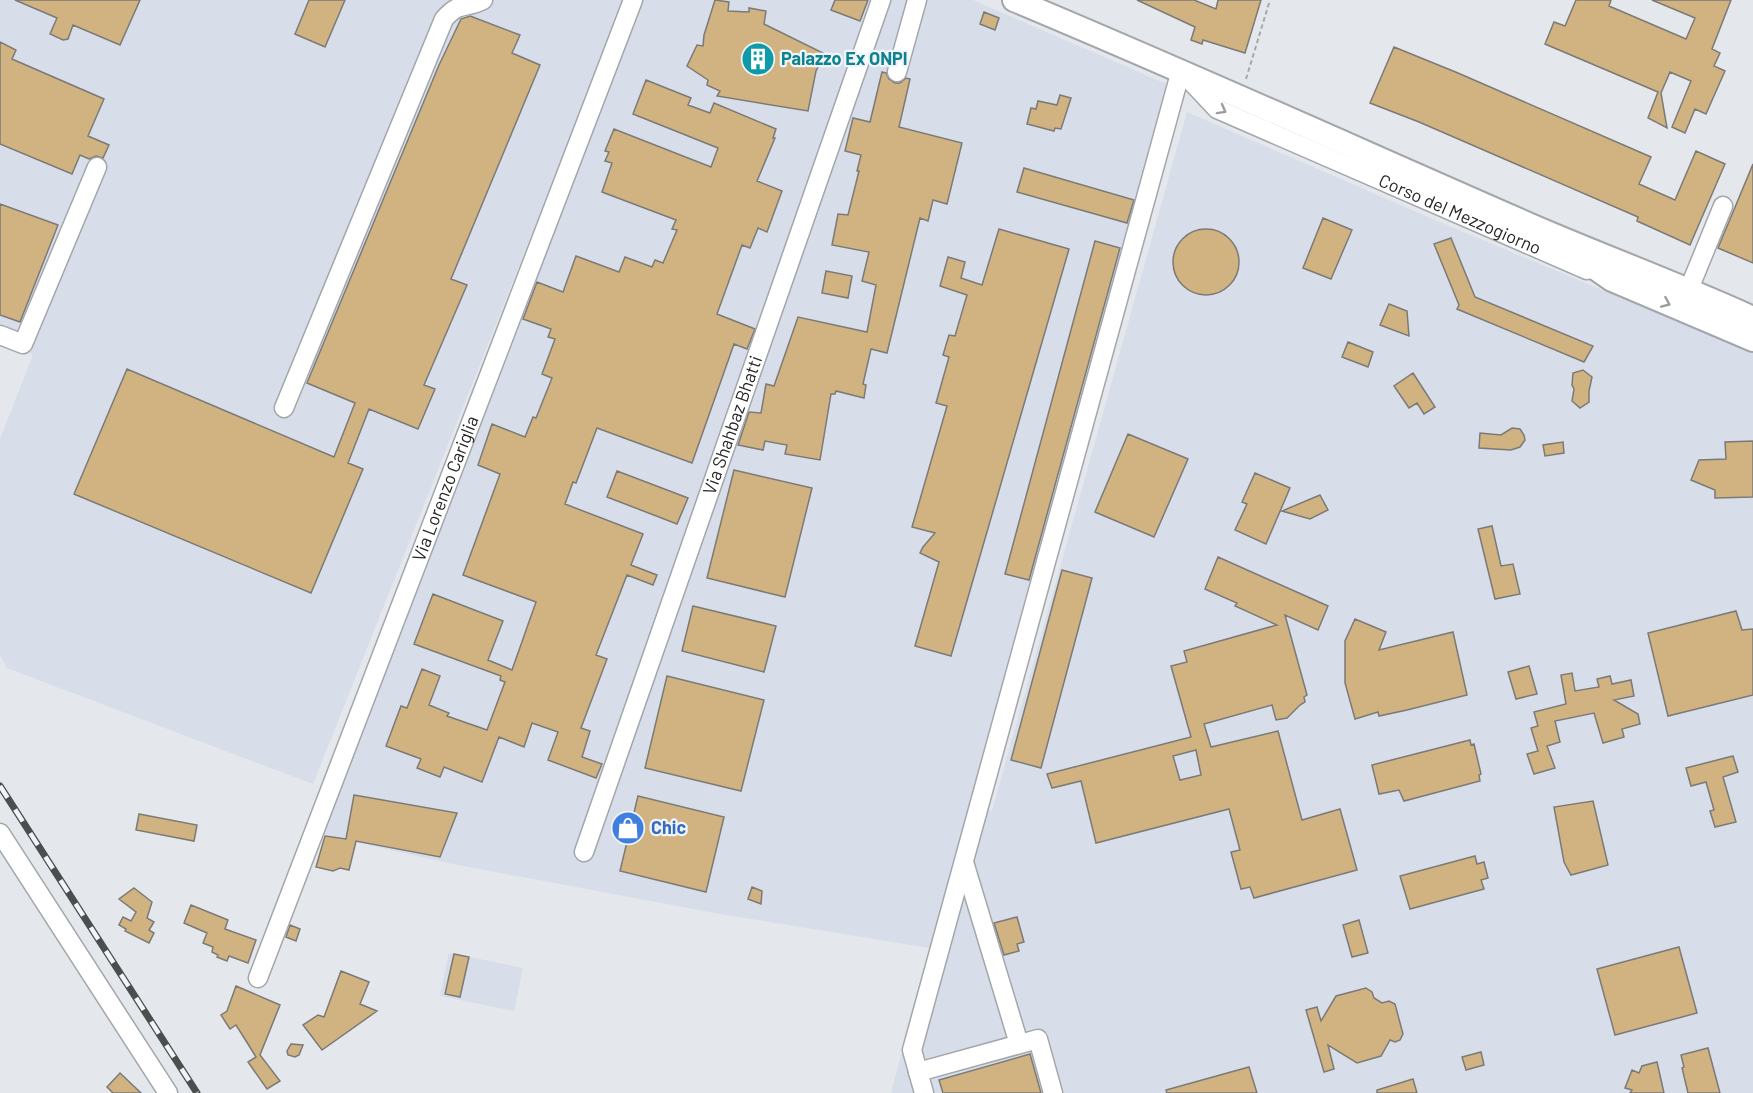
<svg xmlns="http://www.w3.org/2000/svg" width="1753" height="1093" font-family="Barlow,sans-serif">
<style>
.built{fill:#d7dee9}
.building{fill:#d0b381;stroke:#7c7a77;stroke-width:1.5;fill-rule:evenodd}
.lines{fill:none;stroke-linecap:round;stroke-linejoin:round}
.minor-casing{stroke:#a3a6aa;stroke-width:21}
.major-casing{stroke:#a3a6aa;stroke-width:26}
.path{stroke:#a7a9ac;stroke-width:2;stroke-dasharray:4.5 3;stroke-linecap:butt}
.minor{stroke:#fff;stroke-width:18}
.major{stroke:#fff;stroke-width:22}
.rail-casing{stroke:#4c4d4f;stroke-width:7}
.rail{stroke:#f1f4f8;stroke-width:4.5;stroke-dasharray:14;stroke-linecap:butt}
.oneway{stroke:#9c9d9d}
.labels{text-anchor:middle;stroke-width:4.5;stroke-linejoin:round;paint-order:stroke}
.culture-label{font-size:18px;font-weight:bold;fill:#0d838f;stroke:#f1f4f8;text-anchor:start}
.street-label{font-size:18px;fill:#242526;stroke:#f1f4f8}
.shop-label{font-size:18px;font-weight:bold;fill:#366cbe;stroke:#f1f4f8;text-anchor:start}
</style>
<rect width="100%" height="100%" fill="#e4e7eb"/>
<path class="built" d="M0 0H625L313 784 7 668 0 655V439L33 355 0 343Z
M640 0H973L1169 85 1068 442 969 807 992 811 1187 112 1435 220 1753 353V1093H891L930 948 720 914 453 864 323 835 501 362Z
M449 953 523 968 514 1011 440 996Z"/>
<path class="building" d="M15 0H140L120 45 73 25 68 39 63 40 50 34 57 18Z
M309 0H345L325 47 295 34Z
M715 0 729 2 728 11 749 12V8L766 11 764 24 825 54 816 71 808 111 717 96 720 91 707 85 708 80 687 66 697 45 703 46 704 35Z
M835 0H868L860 21 831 10Z
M1137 0H1194L1216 9 1218 0H1261L1245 53 1203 40 1202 44 1191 40 1195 27Z
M1576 0H1611L1609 6 1686 39 1695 18 1652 0H1731L1712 49 1720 53 1714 66 1725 71 1706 114 1695 109 1685 133 1672 127 1691 81 1670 72 1661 93 1667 128 1648 118 1658 92 1545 44 1554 22 1565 26Z
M984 12 999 18 995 30 980 24Z
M470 16 520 35 512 53 540 65 451 279 467 285 424 385 435 389 418 429 369 409 348 463 363 469 311 593 74 494 127 369 334 457 355 403 307 383 439 65 461 19Z
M0 42 16 50 12 59 104 99 88 136 109 145 103 158 96 156 89 159 80 155 72 174 0 144Z
M1394 47 1458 73 1651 157 1639 184 1675 200 1696 151 1725 164 1690 245 1637 221 1638 217 1419 122 1370 103Z
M882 72 886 73 889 79 895 83H900L906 78 910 79 899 127 962 143 947 204 933 200 928 221 920 218 887 353 871 349 863 384 866 385 864 398 836 391 835 394H831L820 460 785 454 787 445 765 441 763 450 738 445 749 412 761 413 766 384 774 386 798 317 867 332 876 285 862 281 869 252 832 245 838 214 848 215 859 171H857L861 155 845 151 853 118 870 122Z
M646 80 691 98 688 105 710 113 714 103 776 129 773 138H775L757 181 782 191 767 232 758 228 750 248 742 245 717 314 755 329 747 349 734 344 692 463 597 428 576 483 573 482 565 504 643 534 631 565 657 575 653 585 627 575 596 655 607 659 581 728 590 731 582 757 602 764 596 778 548 760 558 732 532 723 524 747 499 737 482 782 444 767 440 777 417 768 421 759 386 746 401 706 407 708 422 669 440 676 429 705 449 713 447 716 487 730 505 682 500 680 501 676 414 644 433 594 503 621 488 660 512 670 536 602 463 575 500 474 478 465 492 424 525 437 533 417 536 418 552 378 542 374 555 339 548 337 551 329 523 319 537 282 563 292 576 256 619 272 625 257 652 267 655 260 663 263 677 230 672 229 676 220 602 192 612 163 605 161 609 152 605 151 614 129 711 167 718 148 633 114Z
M1060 95 1071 98 1061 129 1055 128 1054 131 1027 124 1031 108 1036 109 1038 101 1057 105Z
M1753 164V263L1718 248Z
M1024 168 1134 200 1127 223 1017 192Z
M0 204 58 225 20 322 0 315Z
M1323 218 1352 230 1331 279 1303 268Z
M999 229 1069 249 951 656 915 646 939 562 920 553 923 547 935 533 912 527 947 406 936 403 949 357 943 355 949 335 955 336 967 295 940 286 948 257 965 262 961 278 982 285Z
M1173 262a33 33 0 1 1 66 0a33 33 0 1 1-66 0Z
M1451 238 1475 297 1593 346 1584 362 1457 309 1459 305 1434 244Z
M1095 241 1120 248 1029 580 1005 574Z
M826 271 852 276 848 298 822 293Z
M1389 304 1407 311 1409 336 1380 325Z
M1348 342 1373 352 1368 367 1342 357Z
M1583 370 1592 377 1589 391V402L1580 408 1572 401 1574 389 1572 385 1573 373Z
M1413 373 1435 407 1424 414 1417 403 1409 408 1394 386Z
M1512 428 1520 429 1524 435 1525 440 1520 447 1511 450 1479 448 1480 433 1501 435Z
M1128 434 1188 459 1154 537 1095 512Z
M1753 441V497L1715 498V490L1691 480 1699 460 1726 459 1725 442Z
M1563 442 1564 453 1545 456 1543 445Z
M734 470 812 488 785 597 707 578Z
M617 471 688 498 677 524 607 497Z
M1255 473 1290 488 1266 544 1235 530 1247 504 1242 502Z
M1320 495 1328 510 1310 519 1282 511Z
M1492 526 1501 566 1513 564 1520 594 1495 599 1478 529Z
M1218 557 1328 606 1318 630 1285 615 1307 695 1304 697 1305 702 1300 705 1287 718 1276 720 1272 705 1204 724 1211 747 1278 731 1302 820 1340 809 1357 870 1254 898 1250 887 1241 889 1231 852 1240 850 1229 809 1096 843 1081 781 1052 788 1047 774 1191 737 1171 666 1187 662 1184 651 1277 625 1235 606 1237 603 1205 589ZM1196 750 1201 775 1180 780 1173 756Z
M1062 570 1092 578 1041 768 1011 760Z
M693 606 776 626 764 672 682 651Z
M1736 611 1742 630 1753 629V695L1668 716 1648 633Z
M1355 619 1386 632 1379 650 1453 632 1467 695 1407 710 1379 716 1378 712 1355 719 1345 683V641Z
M1529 666 1537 694 1516 699 1508 672Z
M1572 673 1575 691 1599 687 1597 679 1610 676 1612 684 1631 680 1634 696 1614 700 1638 714 1640 724 1622 729 1624 737 1603 743 1594 713 1555 721 1560 742 1547 746 1555 768 1534 774 1527 754 1538 751 1531 728 1538 726 1534 712 1566 704 1561 675Z
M667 676 764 700 741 791 645 768Z
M1470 740 1471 745 1474 744 1481 774 1479 775 1480 781 1404 801 1399 790 1379 794 1372 765Z
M1733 756 1738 772 1723 777 1736 822 1715 827 1710 811 1714 810 1706 782 1691 786 1686 768Z
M354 795 457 813 440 857 356 841 349 870 340 868 333 871 316 867 325 836 346 839Z
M638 796 724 817 706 892 620 871Z
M1593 801 1608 865 1571 875 1564 862 1554 807Z
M139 814 197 825 194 841 136 830Z
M1475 856 1477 864 1484 862 1488 878 1481 880 1484 889 1410 909 1400 876Z
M752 887 762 891 761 904 748 899Z
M134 888 152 902 147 918 154 922 149 930 154 933 149 943 125 931 126 929 119 925 123 917 131 921 136 912 119 899Z
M191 905 228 920 225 929 256 940 248 963 229 956 227 961 217 957 218 955 212 952 213 947 203 943 207 933 184 923Z
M1017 917 1024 942 1017 944 1019 951 1004 955 994 923Z
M1359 920 1368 953 1352 957 1343 925Z
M290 925 300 929 296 941 286 937Z
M1679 947 1697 1013 1615 1035 1597 969Z
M454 954 469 957 460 997 445 994Z
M341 971 369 982 360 1004 377 1011 322 1050 303 1025 318 1015 324 1017Z
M236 986 280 1005 260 1055 280 1081 267 1089 248 1062 256 1057 248 1044 236 1025 230 1029 221 1015 227 1011Z
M1366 988 1372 992 1374 998 1382 1003 1389 1001 1395 1004 1403 1034 1400 1040 1395 1042 1390 1040 1381 1056 1357 1063 1328 1045 1334 1069 1324 1072 1306 1010 1317 1007 1321 1021 1336 996Z
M291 1044 303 1045 299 1055 295 1057 288 1055 287 1051Z
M1708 1048 1720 1093H1688L1682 1068 1684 1067 1681 1055Z
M1481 1052 1484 1065 1466 1070 1462 1057Z
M1030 1054 1041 1093H943L939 1080Z
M1657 1062 1664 1093H1630L1632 1090 1625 1088 1632 1070 1639 1073 1642 1066Z
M1249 1067 1257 1093H1167L1166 1090Z
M120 1073 141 1093H113L107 1087Z
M1413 1079 1417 1093H1377V1090Z"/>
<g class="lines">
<g class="minor-casing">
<g id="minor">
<path d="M897 72 917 0"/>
<path id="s1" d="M1186 76 1217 109 1587 270"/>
<path d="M1689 289 1723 206"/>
<path d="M0 335 23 344 97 167"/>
<path d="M284 408 444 19C461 0 464 10 483 0"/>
<path d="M0 833 168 1093"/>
<path id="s2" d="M584 852 881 0"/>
<path d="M964 862 1019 1044"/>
<path id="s3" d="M258 978 633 0"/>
<path d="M918 1072 1038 1039 1053 1093"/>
<path d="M924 1093 912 1050 1181 70"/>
</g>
</g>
<g class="major-casing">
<path id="major" d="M1014 0C1189 73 1361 151 1535 227 1607 258 1681 285 1753 318
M1569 250 1612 280 1753 340"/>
</g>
<path class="path" d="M1246 79 1270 0"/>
<use href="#minor" class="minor"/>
<use href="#major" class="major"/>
<g class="rail-casing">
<path id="rail" d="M0 786 197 1093"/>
</g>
<use href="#rail" class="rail"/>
</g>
<defs><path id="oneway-chevron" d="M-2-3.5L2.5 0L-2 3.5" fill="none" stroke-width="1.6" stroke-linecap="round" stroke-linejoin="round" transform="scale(1.5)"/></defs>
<g class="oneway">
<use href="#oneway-chevron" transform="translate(1222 110) rotate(29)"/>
<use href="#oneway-chevron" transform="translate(1666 303) rotate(23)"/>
</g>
<defs>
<g id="building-disc" transform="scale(1.725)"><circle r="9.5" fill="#0f9aa8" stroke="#f1f4f8"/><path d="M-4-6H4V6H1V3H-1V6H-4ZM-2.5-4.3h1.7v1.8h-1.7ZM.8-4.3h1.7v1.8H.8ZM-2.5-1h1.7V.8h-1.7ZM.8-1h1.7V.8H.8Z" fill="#fff"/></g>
<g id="shop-disc" transform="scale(1.725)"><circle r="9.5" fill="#3f7fe0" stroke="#f1f4f8"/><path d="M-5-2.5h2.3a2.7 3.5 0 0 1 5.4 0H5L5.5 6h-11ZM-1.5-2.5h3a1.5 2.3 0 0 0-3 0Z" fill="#fff"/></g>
</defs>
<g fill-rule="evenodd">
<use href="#building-disc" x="758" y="59"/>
<use href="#shop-disc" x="628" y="828"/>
</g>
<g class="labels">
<g class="culture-label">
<text x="781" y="65">Palazzo Ex ONPI</text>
</g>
<g class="street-label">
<text dy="6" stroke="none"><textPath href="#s1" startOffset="310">Corso del Mezzogiorno</textPath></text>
<text dy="6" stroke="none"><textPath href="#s2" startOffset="452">Via Shahbaz Bhatti</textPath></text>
<text dy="6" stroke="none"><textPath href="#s3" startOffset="524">Via Lorenzo Cariglia</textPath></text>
</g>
<g class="shop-label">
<text x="651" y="834">Chic</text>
</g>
</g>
</svg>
